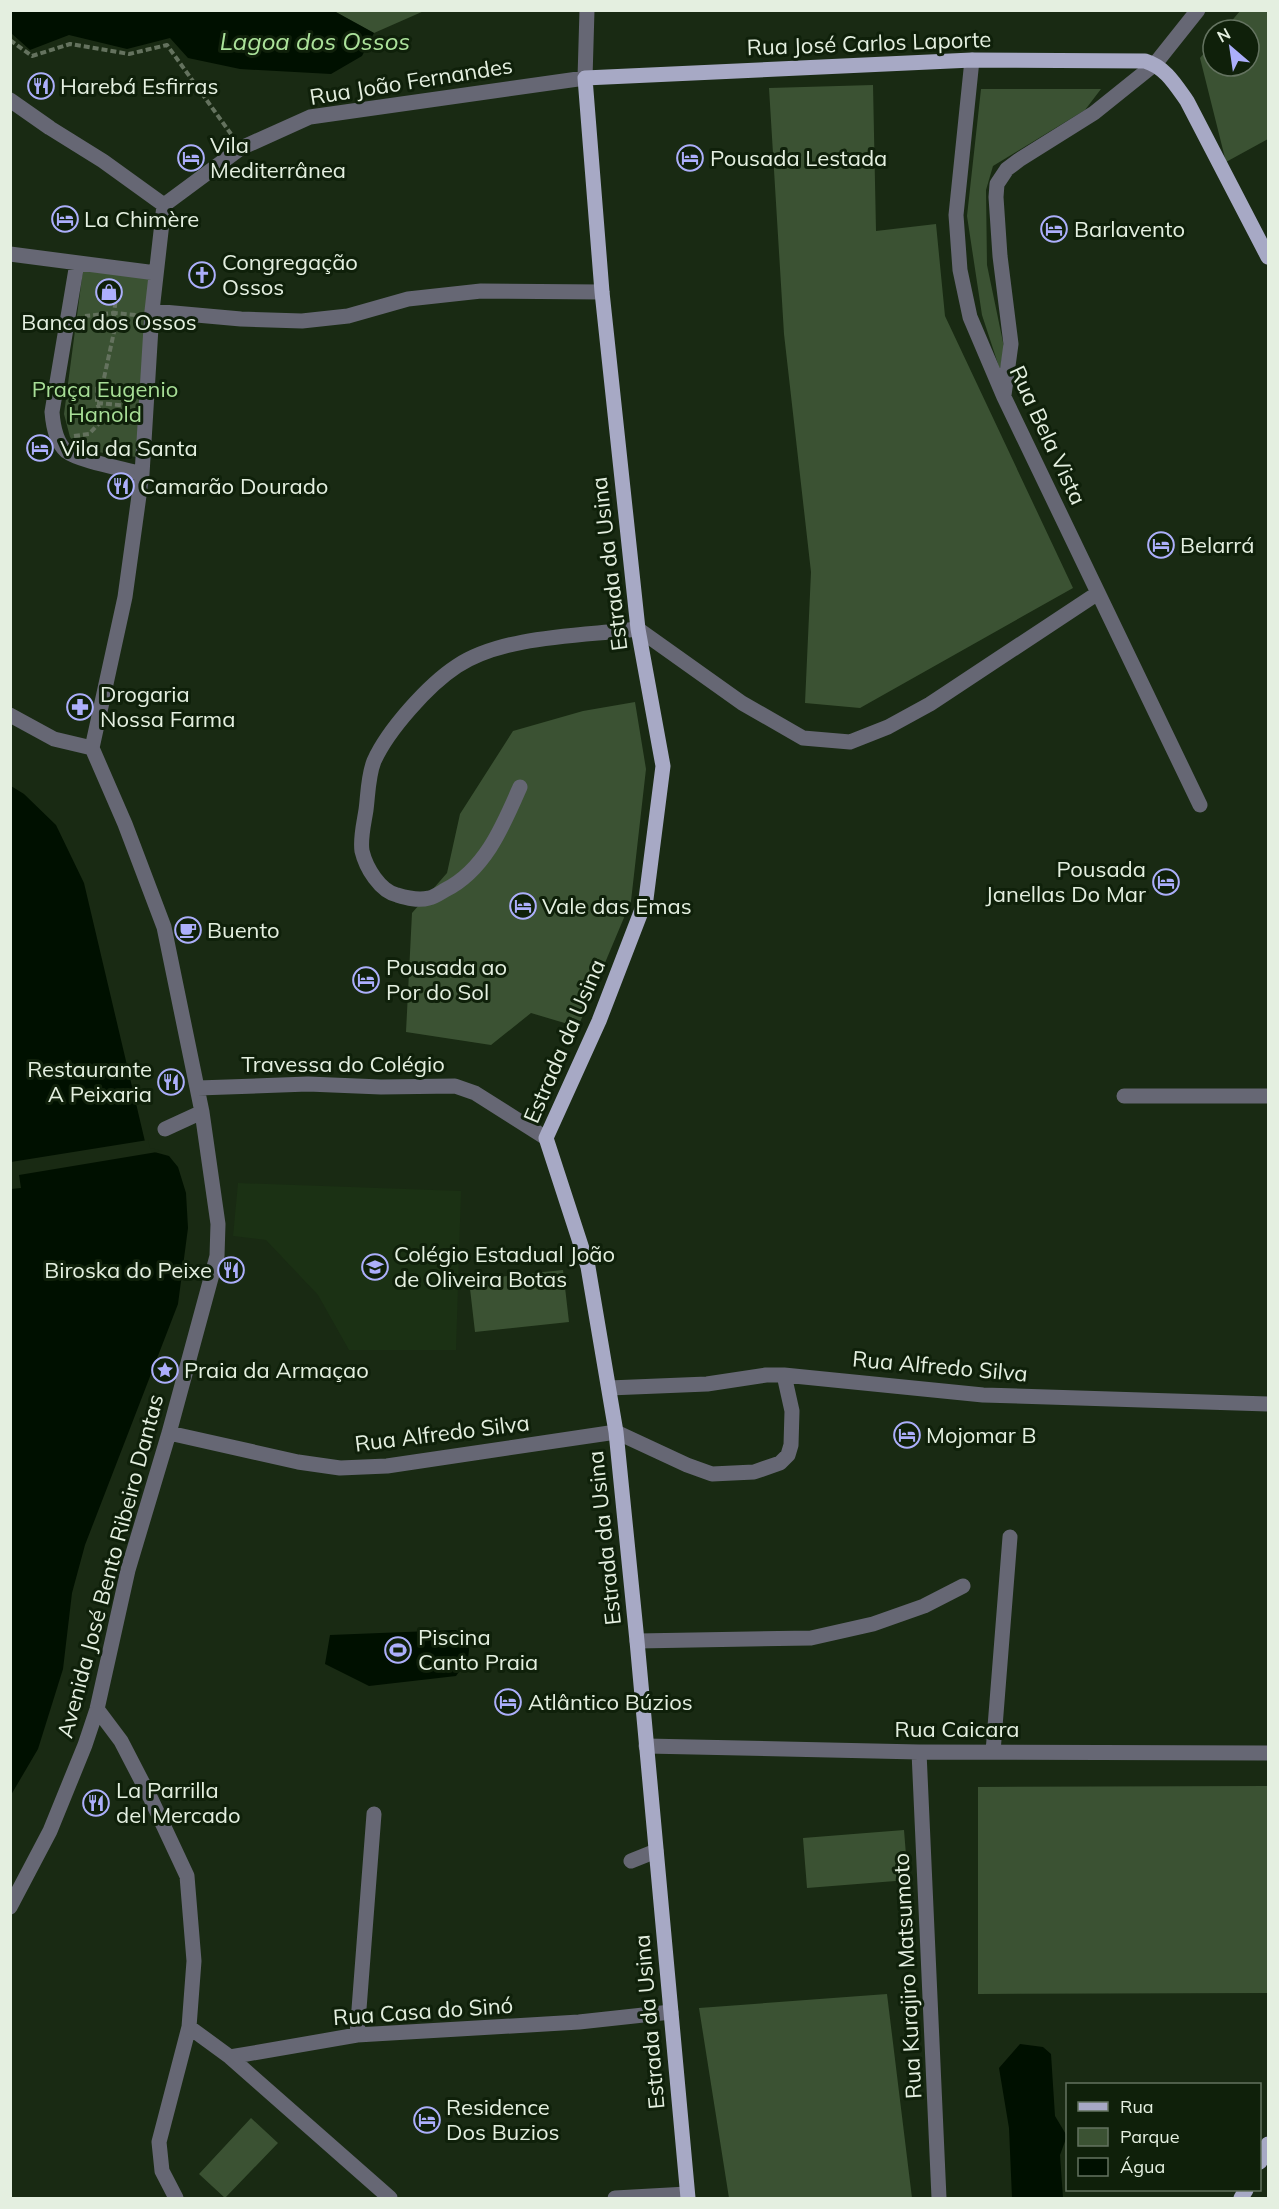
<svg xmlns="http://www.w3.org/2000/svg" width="1279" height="2209" font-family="Mulish,sans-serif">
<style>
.built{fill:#1b3114}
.green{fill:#3b5233}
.water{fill:#001000}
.pier{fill:#192a13}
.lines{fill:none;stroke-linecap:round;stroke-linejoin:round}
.path{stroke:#64725e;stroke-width:4;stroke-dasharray:6 3;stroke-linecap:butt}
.minor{stroke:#666774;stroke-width:15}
.major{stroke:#a7a9c5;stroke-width:15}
.labels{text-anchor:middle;stroke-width:6;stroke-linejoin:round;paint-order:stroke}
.street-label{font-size:22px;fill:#e4efe0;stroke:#0f200a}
.poi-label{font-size:22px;fill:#e4efe0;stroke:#0f200a;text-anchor:start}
.park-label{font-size:22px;fill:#a7de96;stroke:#0f200a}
.water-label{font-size:24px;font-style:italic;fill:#ace39b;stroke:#0f200a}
</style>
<rect width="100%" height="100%" fill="#192a13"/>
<path class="built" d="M238 1183 461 1191 456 1350H349L318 1295 266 1240 233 1236Z"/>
<path class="green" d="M334 11H424L374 33Z
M1240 11H1268V139L1226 162 1200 58 1213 42V66H1249V30H1224Z
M873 85 876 231 936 224 945 316 1073 588 860 708 805 703 811 572 784 334 769 88Z
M981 89H1101L1085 110 993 166 986 190 987 265 1004 347 1000 370 982 315 967 216Z
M83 270 153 279 137 457 81 450 70 437 64 414Z
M635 702 646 769 631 901 578 1027 531 1013 491 1045 406 1032 412 913 447 873 460 814 513 731 583 711Z
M563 1270 569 1322 475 1332 469 1280Z
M1268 1786V1993L978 1994V1787Z
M904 1830 908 1880 807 1888 803 1838Z
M887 1994 912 2198H729L699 2008Z
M251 2118 278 2143 225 2198 199 2174Z"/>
<path class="water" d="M334 11 374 33 362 56 331 74 240 69 188 58 170 38 127 49 69 35 30 50 11 33V11Z
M11 786 24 794 56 825 84 883 147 1150 169 1156 178 1167 186 1193 188 1228 178 1304 85 1545 72 1593 63 1669 38 1749 11 1795Z
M456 1630 470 1641 468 1659 456 1676 369 1686 325 1664 330 1635Z
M1020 2044 1043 2047 1051 2054 1055 2116 1067 2136 1060 2155 1063 2198H1012L1009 2128 999 2068Z"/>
<path class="pier" d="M148 1140 150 1148 163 1151 19 1175 21 1188 11 1189V1162Z"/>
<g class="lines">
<path class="path" d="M10 40 32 56 70 44 129 54 167 45 231 134
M118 284 114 313 136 315
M97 403 130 406
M74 436 89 434 103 419 97 403V384L104 378 114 332V313L85 316"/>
<path class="minor" d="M972 60 956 215 960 270 970 317 1004 397 1200 805
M10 100 50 128 103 161 164 205
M164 205 241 148 310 117 585 78 587 10
M10 254 156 273
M77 263 52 412C53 425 56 442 66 451 79 461 125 469 142 474
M152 311 241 319 302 321 348 316 408 299 481 291 602 292
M1004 395 1011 344 1000 256 996 197 997 184 1007 169 1019 160 1094 113 1155 64 1198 10
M10 715 54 739 92 748
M520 787C503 826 485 870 445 890 440 893 434 897 429 898 418 901 407 898 397 895 380 891 366 868 362 851 360 838 364 823 366 810 368 795 368 776 374 761 388 730 428 685 457 666 504 635 583 636 638 629L742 703 803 738 850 742 888 727 930 704 1098 593
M198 1088 308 1084 381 1087 455 1086 475 1093 546 1138
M1124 1096H1268
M165 1129 202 1112
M609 1388 707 1384 766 1375H784L983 1395 1268 1404
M169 1433 298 1462 340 1468 387 1466 616 1432 687 1465 712 1474 754 1472 780 1463 788 1455 791 1445 792 1411 784 1375
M637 1641 811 1638 873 1624 924 1606 963 1586
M97 1709 121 1741 151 1799 187 1876 194 1961 189 2027 159 2142 162 2171 176 2198
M646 1746 919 1752 1268 1753
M919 1752 939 2198
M993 1752 1010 1537
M631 1861 656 1851
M10 1907 50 1831 85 1745 97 1709 128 1570 169 1433 217 1256 218 1224 202 1112 164 927 125 824 92 748 125 597 142 474 152 311 164 205
M189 2027 230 2057 357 2035 579 2022 671 2012
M357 2035 374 1814
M230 2057 390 2198
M615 2198 687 2194"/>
<path class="major" d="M1260 2162 1268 2144
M688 2198 637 1641 616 1432 588 1267 546 1138 599 1021 646 899 663 766 638 629 602 292 585 78 972 60 1145 61C1165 67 1175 84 1187 101L1268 257
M1241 2198 1246 2190"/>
</g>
<defs>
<g id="restaurant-ring" transform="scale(1.35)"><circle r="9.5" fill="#0f200a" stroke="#acaffb" stroke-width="1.5"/><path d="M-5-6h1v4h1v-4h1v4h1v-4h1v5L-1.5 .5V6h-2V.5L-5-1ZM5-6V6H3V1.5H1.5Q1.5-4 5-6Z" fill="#acaffb"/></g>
<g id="hotel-ring" transform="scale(1.35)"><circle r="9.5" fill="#0f200a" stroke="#acaffb" stroke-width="1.5"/><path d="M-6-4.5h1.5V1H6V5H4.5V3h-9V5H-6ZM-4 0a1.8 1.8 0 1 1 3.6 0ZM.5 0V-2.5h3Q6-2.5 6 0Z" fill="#acaffb"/></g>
<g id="church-ring" transform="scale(1.35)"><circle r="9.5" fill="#0f200a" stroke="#acaffb" stroke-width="1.5"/><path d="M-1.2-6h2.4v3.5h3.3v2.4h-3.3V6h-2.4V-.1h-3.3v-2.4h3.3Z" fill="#acaffb"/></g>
<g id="shop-ring" transform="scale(1.35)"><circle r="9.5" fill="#0f200a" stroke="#acaffb" stroke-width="1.5"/><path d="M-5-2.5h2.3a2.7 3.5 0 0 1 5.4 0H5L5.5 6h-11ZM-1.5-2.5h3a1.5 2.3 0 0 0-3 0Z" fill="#acaffb"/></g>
<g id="pharmacy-ring" transform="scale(1.35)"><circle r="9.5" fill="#0f200a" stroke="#acaffb" stroke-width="1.5"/><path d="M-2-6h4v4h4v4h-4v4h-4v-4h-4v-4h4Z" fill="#acaffb"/></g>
<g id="cafe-ring" transform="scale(1.35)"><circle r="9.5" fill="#0f200a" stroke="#acaffb" stroke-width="1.5"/><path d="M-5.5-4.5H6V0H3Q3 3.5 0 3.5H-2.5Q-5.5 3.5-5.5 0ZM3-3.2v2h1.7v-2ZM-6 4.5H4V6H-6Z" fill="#acaffb"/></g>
<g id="school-ring" transform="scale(1.35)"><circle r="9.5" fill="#0f200a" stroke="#acaffb" stroke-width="1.5"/><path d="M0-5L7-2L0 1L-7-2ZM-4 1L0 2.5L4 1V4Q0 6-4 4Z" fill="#acaffb"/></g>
<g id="sight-ring" transform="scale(1.35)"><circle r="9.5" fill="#0f200a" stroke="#acaffb" stroke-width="1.5"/><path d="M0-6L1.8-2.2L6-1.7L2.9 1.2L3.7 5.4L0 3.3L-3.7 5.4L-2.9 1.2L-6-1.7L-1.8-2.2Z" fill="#acaffb"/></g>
<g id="stadium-ring" transform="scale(1.35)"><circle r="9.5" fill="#0f200a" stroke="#acaffb" stroke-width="1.5"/><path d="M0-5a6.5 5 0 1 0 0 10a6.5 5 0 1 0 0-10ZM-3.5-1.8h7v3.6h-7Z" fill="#acaffb"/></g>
</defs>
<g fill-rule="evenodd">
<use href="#restaurant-ring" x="41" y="86"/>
<use href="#hotel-ring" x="191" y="158"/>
<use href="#hotel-ring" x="690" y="158"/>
<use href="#hotel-ring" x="65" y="219"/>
<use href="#hotel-ring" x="1054" y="229"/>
<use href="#church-ring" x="202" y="275"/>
<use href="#shop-ring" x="109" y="292"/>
<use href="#hotel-ring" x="40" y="448"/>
<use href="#restaurant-ring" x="121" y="486"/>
<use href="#hotel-ring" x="1161" y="545"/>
<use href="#pharmacy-ring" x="80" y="707"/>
<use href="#hotel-ring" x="1166" y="882"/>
<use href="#hotel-ring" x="523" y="906"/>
<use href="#cafe-ring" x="188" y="930"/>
<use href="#hotel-ring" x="366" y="980"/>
<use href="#restaurant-ring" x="171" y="1082"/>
<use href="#school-ring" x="375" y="1267"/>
<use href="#restaurant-ring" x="231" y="1270"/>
<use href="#sight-ring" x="165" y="1370"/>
<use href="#hotel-ring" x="907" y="1435"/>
<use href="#stadium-ring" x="398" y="1650"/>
<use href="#hotel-ring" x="508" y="1702"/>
<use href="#restaurant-ring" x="96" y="1803"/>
<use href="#hotel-ring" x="427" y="2120"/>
</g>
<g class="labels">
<g class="street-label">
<text transform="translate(869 43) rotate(-2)" y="8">Rua José Carlos Laporte</text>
<text transform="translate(411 81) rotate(-9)" y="8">Rua João Fernandes</text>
<text transform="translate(1048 435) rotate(65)" y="8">Rua Bela Vista</text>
<text transform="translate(609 564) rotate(-97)" y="8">Estrada da Usina</text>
<text transform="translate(564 1041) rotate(-67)" y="8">Estrada da Usina</text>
<text x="343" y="1072">Travessa do Colégio</text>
<text transform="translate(940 1366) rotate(5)" y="8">Rua Alfredo Silva</text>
<text transform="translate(442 1433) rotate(-7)" y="8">Rua Alfredo Silva</text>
<text transform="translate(604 1538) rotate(-96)" y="8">Estrada da Usina</text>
<text transform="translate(110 1566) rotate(-75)" y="8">Avenida José Bento Ribeiro Dantas</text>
<text x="957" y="1737">Rua Caicara</text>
<text transform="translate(907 1976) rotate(-93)" y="8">Rua Kurajiro Matsumoto</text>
<text transform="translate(423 2011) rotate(-4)" y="8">Rua Casa do Sinó</text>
<text transform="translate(649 2022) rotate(-95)" y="8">Estrada da Usina</text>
</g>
<g class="poi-label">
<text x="60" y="94">Harebá Esfirras</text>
<text x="210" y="153">Vila<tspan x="210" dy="25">Mediterrânea</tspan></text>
<text x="710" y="166">Pousada Lestada</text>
<text x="84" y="227">La Chimère</text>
<text x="1074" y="237">Barlavento</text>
<text x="222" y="270">Congregação<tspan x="222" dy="25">Ossos</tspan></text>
<text x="109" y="330" text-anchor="middle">Banca dos Ossos</text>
<text x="60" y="456">Vila da Santa</text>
<text x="140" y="494">Camarão Dourado</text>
<text x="1180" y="553">Belarrá</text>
<text x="100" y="702">Drogaria<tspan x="100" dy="25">Nossa Farma</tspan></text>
<text x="1146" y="877" text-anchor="end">Pousada<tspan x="1146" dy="25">Janellas Do Mar</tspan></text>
<text x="542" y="914">Vale das Emas</text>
<text x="207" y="938">Buento</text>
<text x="386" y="975">Pousada ao<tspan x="386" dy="25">Por do Sol</tspan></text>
<text x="152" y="1077" text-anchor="end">Restaurante<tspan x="152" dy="25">A Peixaria</tspan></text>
<text x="394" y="1262">Colégio Estadual João<tspan x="394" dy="25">de Oliveira Botas</tspan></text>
<text x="212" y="1278" text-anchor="end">Biroska do Peixe</text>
<text x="184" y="1378">Praia da Armaçao</text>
<text x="926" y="1443">Mojomar B</text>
<text x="418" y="1645">Piscina<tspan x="418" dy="25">Canto Praia</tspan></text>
<text x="528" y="1710">Atlântico Búzios</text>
<text x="116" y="1798">La Parrilla<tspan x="116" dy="25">del Mercado</tspan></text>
<text x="446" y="2115">Residence<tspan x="446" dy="25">Dos Buzios</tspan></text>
</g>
<g class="park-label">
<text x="105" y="397">Praça Eugenio<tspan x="105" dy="25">Hanold</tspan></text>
</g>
<g class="water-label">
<text x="315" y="50">Lagoa dos Ossos</text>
</g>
</g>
<rect width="1279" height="2209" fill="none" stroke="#e4efe0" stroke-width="24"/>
<rect x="1066" y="2083" width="195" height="108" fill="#0f200a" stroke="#647360" stroke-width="1.5"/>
<rect x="1078" y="2102" width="30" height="9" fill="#a7a9c5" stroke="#647360" stroke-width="1.5"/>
<text x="1120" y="2113" font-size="18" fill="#e4efe0">Rua</text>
<rect x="1078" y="2128" width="30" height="18" fill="#3b5233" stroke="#647360" stroke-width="1.5"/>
<text x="1120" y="2143" font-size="18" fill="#e4efe0">Parque</text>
<rect x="1078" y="2158" width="30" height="18" fill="#001000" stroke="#647360" stroke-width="1.5"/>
<text x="1120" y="2173" font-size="18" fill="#e4efe0">Água</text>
<g transform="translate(1231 48) rotate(331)"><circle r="28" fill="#0f200a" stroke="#647360" stroke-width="1.5"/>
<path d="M0-4.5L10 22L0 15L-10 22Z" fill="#acaffb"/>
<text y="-9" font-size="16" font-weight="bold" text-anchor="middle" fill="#e4efe0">N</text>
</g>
</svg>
